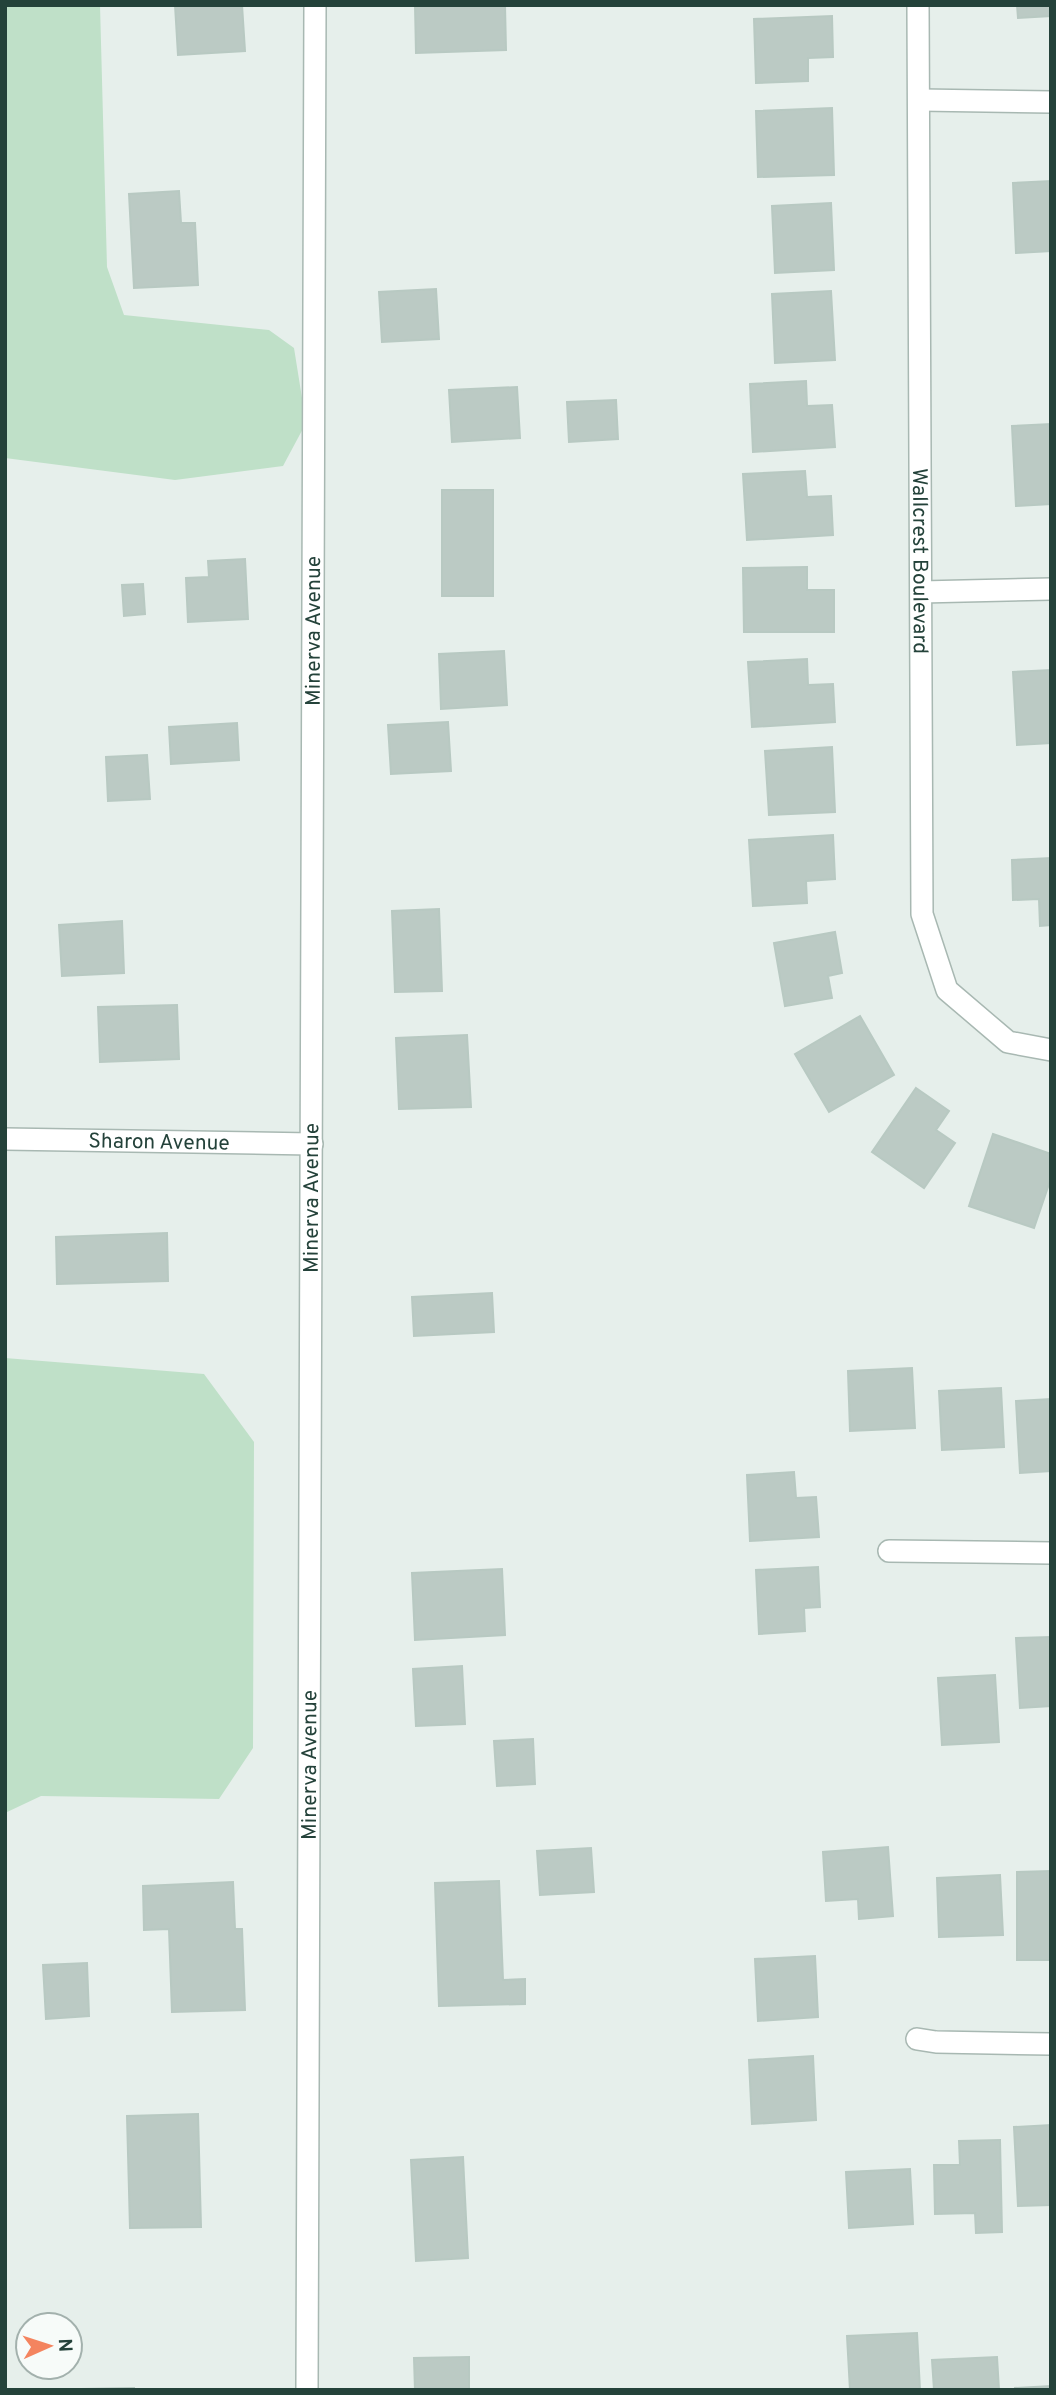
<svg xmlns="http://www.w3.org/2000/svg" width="1056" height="2395" font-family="Overpass,sans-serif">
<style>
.green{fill:#bfe0c8}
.building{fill:#bbcac4;stroke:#b8c9c2;stroke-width:2}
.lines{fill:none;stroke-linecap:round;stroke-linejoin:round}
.street-casing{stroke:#a8b8b2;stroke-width:24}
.street{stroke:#fff;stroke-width:21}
.labels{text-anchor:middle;stroke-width:7;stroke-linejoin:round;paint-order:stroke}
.street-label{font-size:21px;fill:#24423a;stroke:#f7fbf9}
</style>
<rect width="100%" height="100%" fill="#e6efeb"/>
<path class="green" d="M5 5H100L107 267 124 315 269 330 294 348 306 423 283 466 175 480 5 458Z
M5 1358 204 1374 254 1442 253 1748 219 1799 41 1796 5 1813Z"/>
<path class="building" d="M175 5H242L245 51 178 55Z
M415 5H505L506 50 416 53Z
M1017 5H1051V16L1018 18Z
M832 16 833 57 808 58V81L756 83 754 19Z
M832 108 834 175 758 177 756 111Z
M1051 181V251L1016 253 1013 183Z
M179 191 181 223H195L198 285 134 288 129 194Z
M831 203 834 270 775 273 772 206Z
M436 289 439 339 382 342 379 292Z
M831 291 835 360 775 363 772 294Z
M806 381 807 406 832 405 835 447 753 452 750 384Z
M517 387 520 438 452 442 449 390Z
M616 400 618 439 569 442 567 402Z
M1051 424V504L1016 506 1012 426Z
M805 471 807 497 831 496 833 535 747 540 743 474Z
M442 490H493V596H442Z
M245 559 248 619 188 622 186 578 209 577 208 561Z
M807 567V590H834V632H744L743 568Z
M143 584 145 614 124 616 122 585Z
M504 651 507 705 441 709 439 654Z
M807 659 808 685 833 684 835 722 752 727 748 662Z
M1051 670V743L1017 745 1013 672Z
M448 722 451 771 391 774 388 725Z
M237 723 239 760 171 764 169 727Z
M832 747 835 812 769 815 765 751Z
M147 755 150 799 108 801 106 757Z
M833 835 835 879 806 881 807 903 753 906 749 840Z
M1051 858V925L1040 926 1039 899 1013 900 1012 860Z
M439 909 442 991 395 992 392 911Z
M122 921 124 973 62 976 59 925Z
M835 932 842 973 828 976 832 998 785 1006 774 943Z
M177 1005 179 1059 100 1062 98 1007Z
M860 1016 894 1075 829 1112 795 1054Z
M467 1035 471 1107 399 1109 396 1038Z
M916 1088 949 1111 936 1130 955 1143 924 1188 872 1152Z
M993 1134 1051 1154V1178L1034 1228 969 1206Z
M167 1233 168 1281 57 1284 56 1237Z
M492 1293 494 1332 414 1336 412 1297Z
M912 1368 915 1428 850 1431 848 1371Z
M1001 1388 1004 1447 942 1450 939 1391Z
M1051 1399V1471L1020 1473 1016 1401Z
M794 1472 796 1498 816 1497 819 1537 750 1541 747 1475Z
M818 1567 820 1607 804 1608 805 1631 759 1634 756 1570Z
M502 1569 505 1635 415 1640 412 1573Z
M1051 1637V1706L1020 1708 1016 1638Z
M462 1666 465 1724 416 1726 413 1669Z
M995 1675 999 1742 942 1745 938 1678Z
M533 1739 535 1784 497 1786 494 1741Z
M888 1847 893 1916 859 1919 858 1899 826 1901 823 1852Z
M591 1848 594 1892 540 1895 537 1851Z
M1051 1871V1960H1017V1872Z
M1000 1875 1003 1935 939 1937 937 1878Z
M499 1881 503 1980 525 1979V2004L439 2006 435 1883Z
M233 1882 235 1929H242L245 2010 172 2012 169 1929 144 1930 143 1886Z
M815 1956 818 2017 758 2021 755 1959Z
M87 1963 89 2016 46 2019 43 1965Z
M813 2056 816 2120 752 2124 749 2060Z
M198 2114 201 2227 130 2228 127 2116Z
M1051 2125V2205L1018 2206 1014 2127Z
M1000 2140 1002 2232 976 2233 975 2213 935 2214 934 2165H960L959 2141Z
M463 2157 468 2258 416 2261 411 2160Z
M910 2169 913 2224 849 2228 846 2172Z
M917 2333 920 2390H850L847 2336Z
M469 2357V2390H415L414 2358Z
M997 2357 999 2390H934L932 2360Z
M1051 2386V2390H1015V2388Z
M134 2388V2390H82V2389Z"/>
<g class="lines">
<g class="street-casing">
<g id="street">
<path id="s1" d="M918 5 922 914 947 990 1008 1042 1051 1050"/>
<path d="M920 100 1051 102"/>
<path d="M921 592 1051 589"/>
<path id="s2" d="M5 1139 312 1144"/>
<path d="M889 1551 1051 1553"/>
<path d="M917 2039 936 2042 1051 2044"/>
<path id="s3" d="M307 2390 315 5"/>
</g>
</g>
<use href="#street" class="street"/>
</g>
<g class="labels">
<g class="street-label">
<text dy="7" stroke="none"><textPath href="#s1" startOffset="556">Wallcrest Boulevard</textPath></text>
<text dy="7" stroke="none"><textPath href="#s3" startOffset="1759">Minerva Avenue</textPath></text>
<text dy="7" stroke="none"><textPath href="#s2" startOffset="154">Sharon Avenue</textPath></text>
<text dy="7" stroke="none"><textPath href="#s3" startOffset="1192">Minerva Avenue</textPath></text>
<text dy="7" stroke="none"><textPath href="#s3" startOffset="625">Minerva Avenue</textPath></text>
</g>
</g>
<rect width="1056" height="2395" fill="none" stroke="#24423a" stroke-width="14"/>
<g transform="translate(49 2346) rotate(87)"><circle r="33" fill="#f7fbf9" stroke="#a3b1ad" stroke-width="2"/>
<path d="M0-5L12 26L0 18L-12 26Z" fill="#f4845f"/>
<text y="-10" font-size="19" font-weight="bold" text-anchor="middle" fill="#24423a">N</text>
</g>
</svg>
